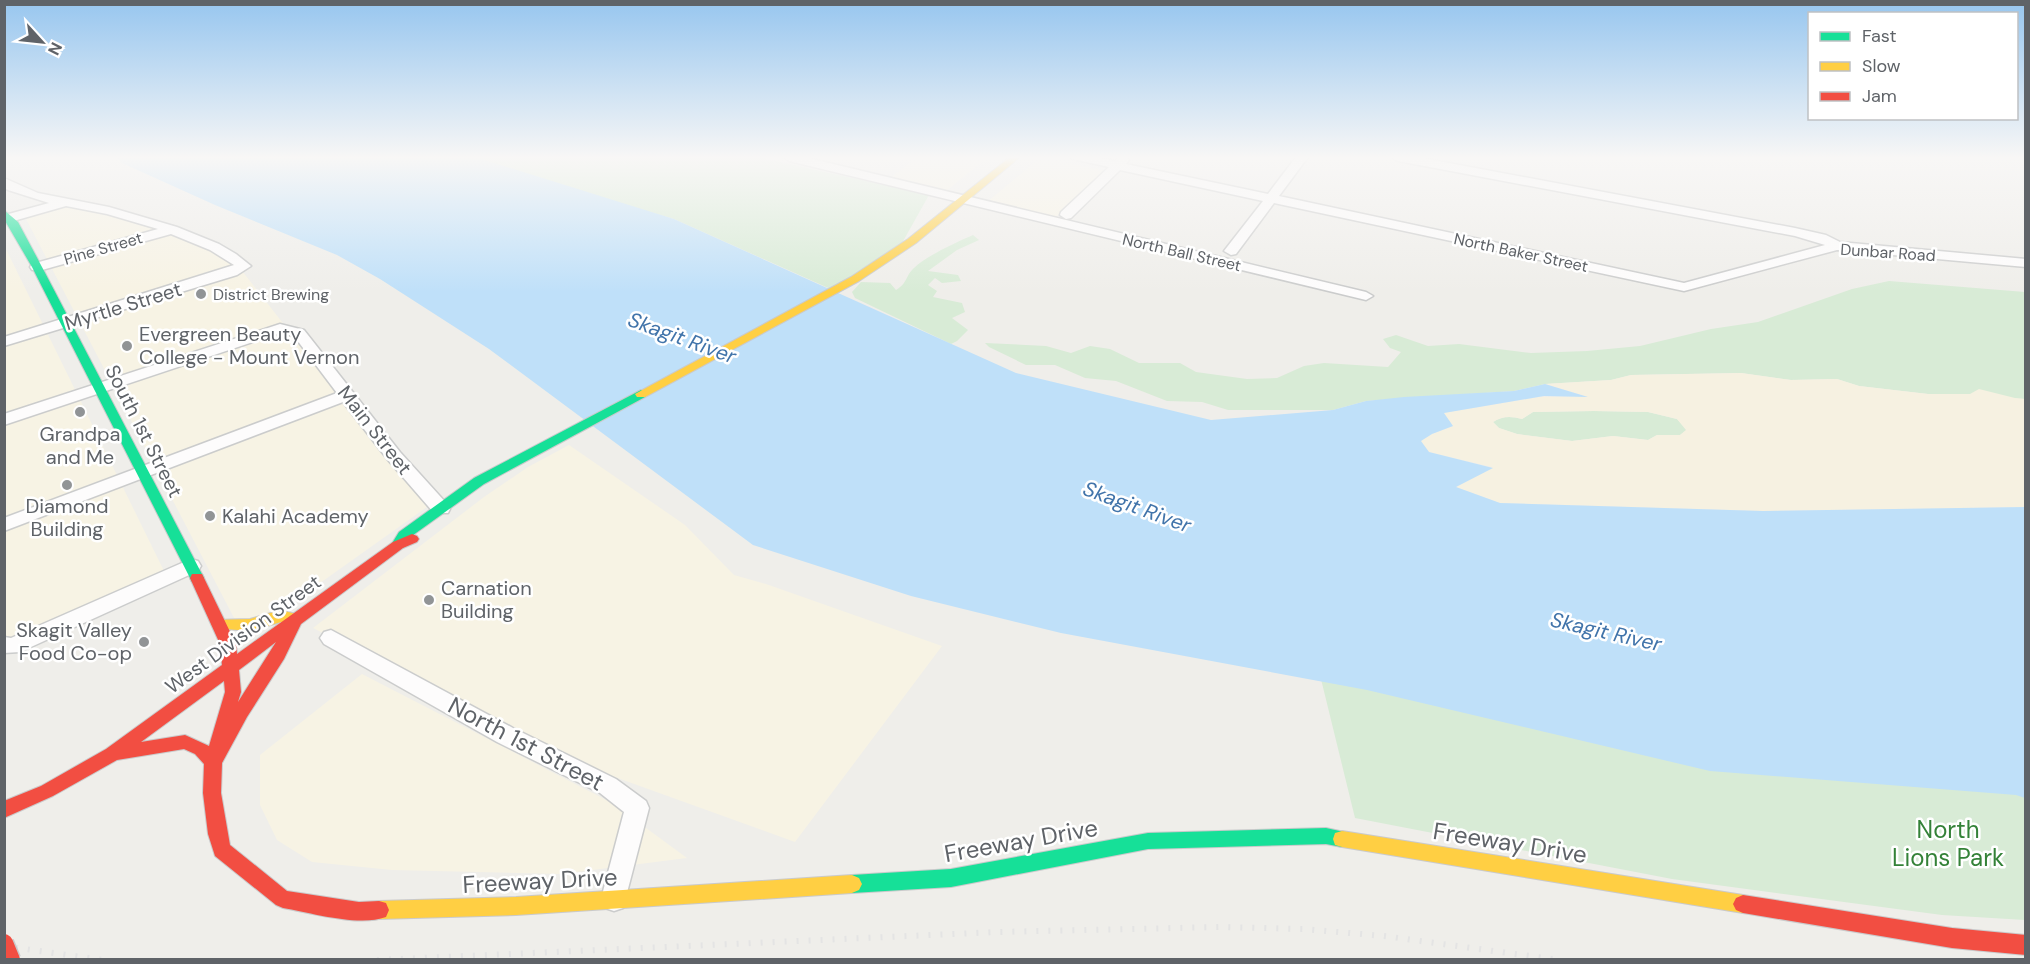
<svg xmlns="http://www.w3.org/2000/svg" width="2030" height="964" font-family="'DM Sans',sans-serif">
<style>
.commercial{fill:#f7f3e4}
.green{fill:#d8ebd6}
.sand{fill:#f6f1e1;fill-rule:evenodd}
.water{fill:#bfe0f9}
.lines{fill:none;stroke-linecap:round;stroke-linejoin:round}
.street-casing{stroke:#cbcccc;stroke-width:3}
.fast-casing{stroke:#cacacb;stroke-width:2}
.slow-casing{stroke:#cacacb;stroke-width:2}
.jam-casing{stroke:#cacacb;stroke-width:2}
.street{fill:#fdfcfc;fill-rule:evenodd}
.fast{fill:#16e098;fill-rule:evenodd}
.slow{fill:#ffcf43;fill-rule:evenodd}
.jam{fill:#f24e42;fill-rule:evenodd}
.rail{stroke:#e4e4e4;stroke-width:6;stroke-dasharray:2 10;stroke-linecap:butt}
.jam-bridge-casing{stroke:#cacacb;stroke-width:21;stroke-linecap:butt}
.jam-bridge{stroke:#f24e42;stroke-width:18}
.poi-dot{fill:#919496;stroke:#fff;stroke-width:2}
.labels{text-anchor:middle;stroke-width:5;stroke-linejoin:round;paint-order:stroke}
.far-street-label{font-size:16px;fill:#5f6368;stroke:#fff}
.far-poi-label{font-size:16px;fill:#5f6368;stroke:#fff;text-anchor:start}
.street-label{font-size:20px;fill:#5f6368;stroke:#fff}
.poi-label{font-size:20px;fill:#5f6368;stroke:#fff;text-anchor:start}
.water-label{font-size:21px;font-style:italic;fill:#4174aa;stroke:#fff}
.near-street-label{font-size:24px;fill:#5f6368;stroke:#fff}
.near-park-label{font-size:24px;fill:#348238;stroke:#fff}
</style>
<rect width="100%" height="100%" fill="#efeeea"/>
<path class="commercial" d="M918 157H988L945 192 890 178Z
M1041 157 1106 171 1054 219 986 203Z
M68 205 136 219 212 250 239 267 427 507 244 637 25 217Z
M4 245 165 573 4 642Z
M569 445 685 525 734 575 766 584 942 646 795 842 576 763 313 628 484 497 528 467Z
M362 674 612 803 687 858 561 874 392 870 312 862 277 840 260 805V755Z"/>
<path class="green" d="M460 157H757L929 195 897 252 835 291 674 219Z
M973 235 979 240 957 250 928 271 958 275 961 281 942 283 935 278 928 285 937 291 933 297 962 303 965 312 952 318 968 330 957 341 951 344 855 298 852 292 861 282 890 283 896 290C908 283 905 276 914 268 926 256 957 242 973 235Z
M1889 281 2025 292V399L1928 394 1859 386 1837 379 1791 380 1741 373 1631 375 1611 380 1545 384 1514 391 1366 401 1333 410H1228L1202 402 1167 401 1116 381 1085 378 1055 365H1026L989 347 985 343 1046 346 1071 353 1090 346 1110 349 1139 363H1180L1196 372 1247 379 1277 378 1304 366 1324 363 1388 367 1401 352 1390 348 1383 339 1396 335 1428 346 1459 344 1531 353 1587 351 1640 346 1711 329 1758 322 1852 289Z
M1594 411 1648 412 1677 419 1687 430 1680 435H1657L1648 440 1613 436 1572 441 1517 434 1499 428 1493 422C1502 416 1511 416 1522 419L1533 412Z
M1320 675 2025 792V920L1942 915 1672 879 1355 818Z"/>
<path class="sand" d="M1741 373 1791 380 1837 379 1859 386 1928 394H1970L1979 389 2015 398 2025 399V507L1763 511 1500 503 1456 487 1492 467 1429 452 1420 441 1432 434 1453 426 1443 413 1539 397 1585 396 1545 384 1611 380 1631 375ZM1594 411 1648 412 1677 419 1686 430 1680 435H1657L1648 440 1613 436 1572 441 1517 434 1499 428 1493 422C1502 416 1511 416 1522 419L1533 412Z"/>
<path class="water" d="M117 157H475L674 219 1016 373 1211 420 1333 410 1366 401 1404 397 1514 391 1545 384 1588 397 1544 396 1444 413 1453 426 1432 434 1421 441 1429 452 1493 468 1456 487 1500 503 1763 511 2025 507V798L2016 795 1710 771 1367 690 1061 633 911 596 753 545 489 349 380 279 337 255 215 205 122 163Z"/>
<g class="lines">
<g class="street-casing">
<path id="street" d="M783 157H804L1366 292 1373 296 1366 300 789 161Z
M1071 157H1094L1115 161 1119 157H1126L1129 160 1126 164 1268 194 1296 157H1308L1279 196 1684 283 1825 245 1795 236 1398 161 1392 157H1417L1795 228 1826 235 1840 242 2026 259V267L1837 250 1684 291 1274 203 1236 254 1231 255 1224 251 1263 201 1120 170 1071 218 1066 219 1060 215 1061 212 1109 167 1073 159Z
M4 178 38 193 109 207 177 227 219 244 236 254 251 266 237 275 4 346V337L234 265 210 250 171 234 42 270H32L30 267 32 264 158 229 107 214 66 206 10 222 5 221V215L49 203 8 190 4 188Z
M280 324 304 330 400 452 448 505 450 509 448 513H434L388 460 343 402 4 531V518L337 393 294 336 280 333 4 425V414Z
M191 559 198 561 201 566 198 571 20 652 4 653V637L11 638Z
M331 630 513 728 616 779 646 801 649 808 623 908 614 911 605 908 601 899 624 812 600 793 497 742 324 644 320 638 324 632Z"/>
</g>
<g class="fast-casing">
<path id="fast" d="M4 210 18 222 42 267 204 578 202 582H192L190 578 32 267 4 219Z
M641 390 647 394 645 397 484 484 409 538 403 548H393L391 545 399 532 474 478Z
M1326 828 1349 833 1351 839 1349 845 1342 847 1326 844 1148 849 951 887 852 893 845 890 842 884 845 878 852 875 951 869 1148 833Z"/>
</g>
<g class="slow-casing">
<path id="slow" d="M1010 157H1020L916 243 859 281 645 397H637L635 394 851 277 908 239Z
M281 610 299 615 302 619 299 623 294 625 281 622 250 631 214 628 211 624 214 620 250 619Z
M1342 831 1743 895 1750 898 1753 904 1750 910 1743 913 1342 847 1335 845 1333 839 1335 833Z
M852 875 859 878 862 884 859 890 852 893 516 915 379 919 372 917 369 910 372 903 379 901 516 897Z"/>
</g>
<g class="jam-casing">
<path id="jam" d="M412 534 417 536 419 539 417 542 403 548 301 624 284 659 247 717 222 763 221 793 230 845 287 891 359 902 379 901 386 903 389 910 386 917C359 927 312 913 283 908L276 905 215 856 208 834 203 793 204 764 195 754 184 749 117 760 53 796 4 818V801L41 786 106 749 222 665 220 644 190 578 192 574H202L204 578 236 644 237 654 393 542ZM276 642 238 702 241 692 239 670ZM224 681 225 692 209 746 185 735 141 742Z
M1743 895 1952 928 2026 935V955L1952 948 1743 913 1736 910 1733 904 1736 898Z"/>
</g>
<use href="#street" class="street"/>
<use href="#fast" class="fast"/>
<use href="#slow" class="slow"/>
<use href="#jam" class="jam"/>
<path class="rail" d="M4 946 103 960
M377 960 997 932 1220 927 1303 929 1384 936 1559 960"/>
<g class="jam-bridge-casing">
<path id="jam-bridge" d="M4 943 11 960"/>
</g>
<use href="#jam-bridge" class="jam-bridge"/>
</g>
<linearGradient id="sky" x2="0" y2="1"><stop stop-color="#97c6ef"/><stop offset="0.54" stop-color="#f8f7f6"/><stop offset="1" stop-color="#f8f7f6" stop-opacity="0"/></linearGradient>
<rect width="2030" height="292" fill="url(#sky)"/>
<g class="poi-dot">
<circle cx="201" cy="294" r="6"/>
<circle cx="127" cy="346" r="6"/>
<circle cx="80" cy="412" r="6"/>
<circle cx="67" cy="485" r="6"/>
<circle cx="210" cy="516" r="6"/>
<circle cx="429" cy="600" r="6"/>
<circle cx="144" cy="642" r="6"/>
</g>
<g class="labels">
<g class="far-street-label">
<text transform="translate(103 248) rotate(-16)" y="6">Pine Street</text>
<text transform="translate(1182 252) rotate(13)" y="6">North Ball Street</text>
<text transform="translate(1521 252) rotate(12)" y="6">North Baker Street</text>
<text transform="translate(1888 252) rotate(4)" y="6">Dunbar Road</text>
</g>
<g class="far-poi-label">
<text x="213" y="300">District Brewing</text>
</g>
<g class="street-label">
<text transform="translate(123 306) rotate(-17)" y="7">Myrtle Street</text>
<text transform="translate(375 430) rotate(52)" y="7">Main Street</text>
<text transform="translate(144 431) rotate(63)" y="7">South 1st Street</text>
<text transform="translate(243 634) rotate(-36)" y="7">West Division Street</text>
</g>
<g class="poi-label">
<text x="139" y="341">Evergreen Beauty<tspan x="139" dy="23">College - Mount Vernon</tspan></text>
<text x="80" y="441" text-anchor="middle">Grandpa<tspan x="80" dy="23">and Me</tspan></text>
<text x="67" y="513" text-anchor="middle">Diamond<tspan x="67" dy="23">Building</tspan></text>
<text x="222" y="523">Kalahi Academy</text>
<text x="441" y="595">Carnation<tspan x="441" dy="23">Building</tspan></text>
<text x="132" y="637" text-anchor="end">Skagit Valley<tspan x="132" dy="23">Food Co-op</tspan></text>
</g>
<g class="water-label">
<text transform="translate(682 338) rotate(20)" y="7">Skagit River</text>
<text transform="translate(1137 507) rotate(20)" y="7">Skagit River</text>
<text transform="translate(1606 632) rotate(13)" y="7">Skagit River</text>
</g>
<g class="near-street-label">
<text transform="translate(526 744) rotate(28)" y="8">North 1st Street</text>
<text transform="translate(1021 841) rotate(-10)" y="8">Freeway Drive</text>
<text transform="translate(1510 843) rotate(9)" y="8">Freeway Drive</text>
<text transform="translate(540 881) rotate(-3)" y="8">Freeway Drive</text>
</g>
<g class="near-park-label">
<text x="1948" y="838">North<tspan x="1948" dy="28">Lions Park</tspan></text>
</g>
</g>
<rect width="2030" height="964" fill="none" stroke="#5f6368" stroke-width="12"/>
<rect x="1808" y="12" width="210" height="108" fill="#ffffff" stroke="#bfc1c3" stroke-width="1.5"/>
<rect x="1820" y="32" width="30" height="9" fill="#16e098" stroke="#bfc1c3" stroke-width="1.5"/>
<text x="1862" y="42" font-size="18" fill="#5f6368">Fast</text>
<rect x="1820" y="62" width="30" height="9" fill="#ffcf43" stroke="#bfc1c3" stroke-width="1.5"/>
<text x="1862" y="72" font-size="18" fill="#5f6368">Slow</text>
<rect x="1820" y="92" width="30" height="9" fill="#f24e42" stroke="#bfc1c3" stroke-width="1.5"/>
<text x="1862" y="102" font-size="18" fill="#5f6368">Jam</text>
<g transform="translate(42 42) rotate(117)" stroke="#ffffff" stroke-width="4.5" paint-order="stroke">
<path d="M0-4.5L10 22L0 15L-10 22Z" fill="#5f6368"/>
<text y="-9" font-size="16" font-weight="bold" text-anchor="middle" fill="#5f6368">N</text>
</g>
</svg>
